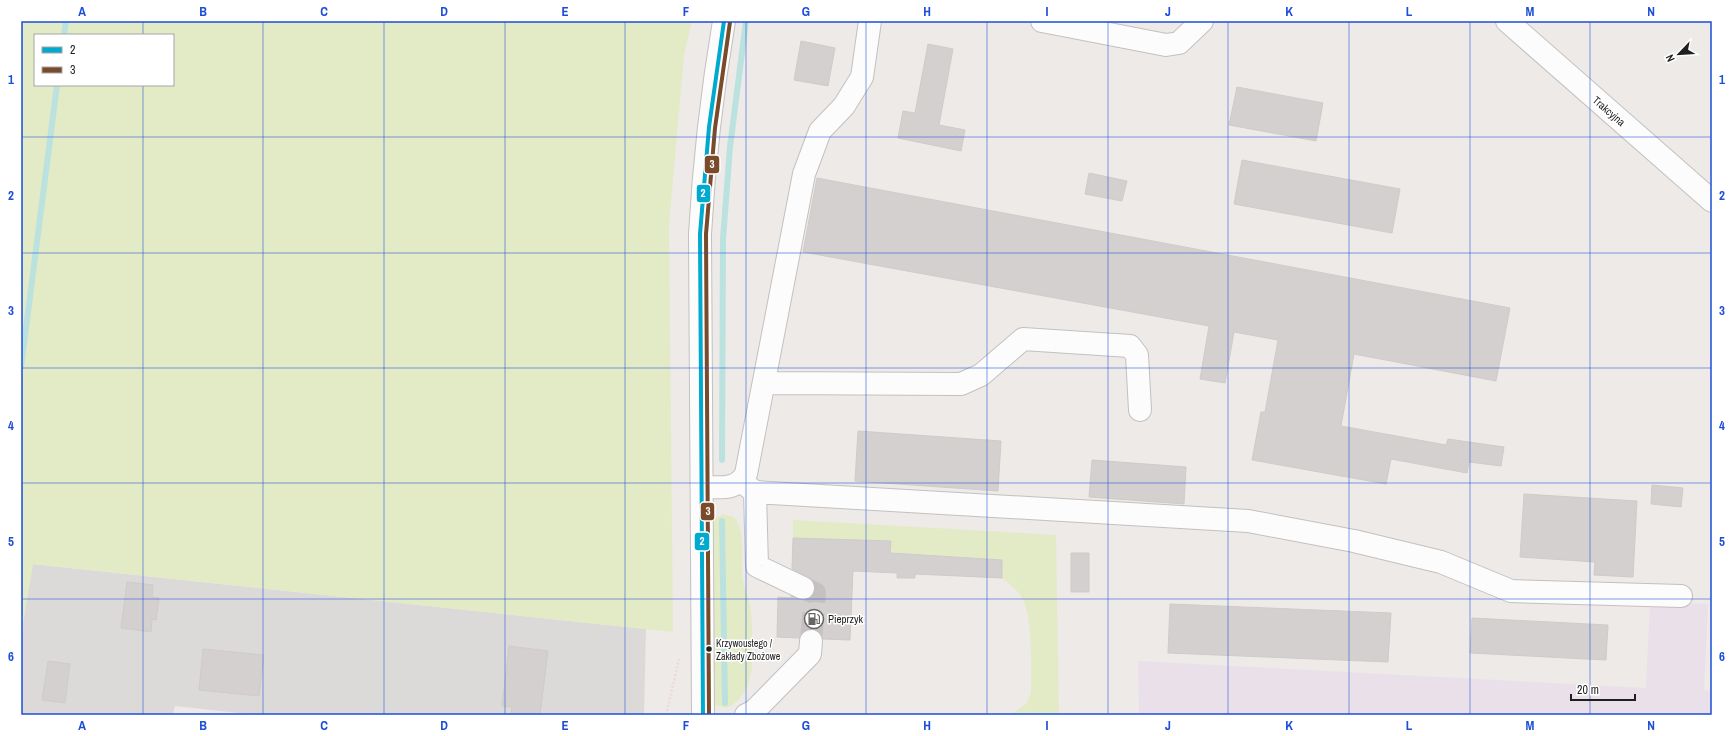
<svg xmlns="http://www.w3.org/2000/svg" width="1733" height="736" font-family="'Archivo Narrow',sans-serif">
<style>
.residential{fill:#dcdad9}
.industrial{fill:#eae0e9}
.grass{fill:#e3ebc6;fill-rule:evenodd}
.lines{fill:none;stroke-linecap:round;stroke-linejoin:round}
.stream{stroke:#bbe2df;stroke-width:6}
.building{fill:#d4d0cf;stroke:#d0cbc9}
.minor-tunnel{stroke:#c4c1c0;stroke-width:22;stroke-dasharray:22 11;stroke-linecap:butt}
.minor-casing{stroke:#c3c1c0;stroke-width:24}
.path{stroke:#ebd9dc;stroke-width:2.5;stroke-dasharray:2 2;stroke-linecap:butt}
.minor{stroke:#fcfcfc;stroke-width:22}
.bus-1-casing{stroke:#fff;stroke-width:7}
.bus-2-casing{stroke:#fff;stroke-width:7}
.bus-1{stroke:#00a9ce;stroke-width:4}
.bus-2{stroke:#7a4b2a;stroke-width:4}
.grid{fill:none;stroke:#1d4ed8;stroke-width:1;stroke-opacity:0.55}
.bus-dot{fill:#1f1f1f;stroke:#fff;stroke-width:1.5}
.labels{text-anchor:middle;stroke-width:3;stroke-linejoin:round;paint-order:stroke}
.bus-label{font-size:10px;fill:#1f1f1f;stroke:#fff;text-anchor:start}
.street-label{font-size:11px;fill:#1f1f1f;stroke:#fff}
.poi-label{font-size:11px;fill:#1f1f1f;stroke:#fff;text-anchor:start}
.line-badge{stroke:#fff;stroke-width:1.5}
.badge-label{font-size:11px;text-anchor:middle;font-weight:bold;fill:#fff}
.neatline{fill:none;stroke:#1d4ed8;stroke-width:1.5}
.grid-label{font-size:13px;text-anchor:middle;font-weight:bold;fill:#1d4ed8}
</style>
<rect width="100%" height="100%" fill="#edeae8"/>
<path class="residential" d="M32 564 646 629 644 715H257L175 706 173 715H21V636Z"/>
<path class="industrial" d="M1650 601 1708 604 1704 690 1712 691V715H1139L1138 661 1646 688Z"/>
<path class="grass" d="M21 21H692L684 55 669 225 673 632 33 564 21 636ZM35 35H173V85H35Z
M723 514 734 517C747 530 740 561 743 579 744 588 748 596 750 605 752 616 752 628 752 639 753 665 754 694 727 708L714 705 713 520Z
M793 520 1056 535 1059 715H1009L1026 704 1031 693C1031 672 1033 618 1023 600 1018 590 1011 585 1002 578V560L890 554V541L793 538Z"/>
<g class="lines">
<path class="stream" d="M64 35 66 21
M21 367 57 85
M722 460 723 239 730 147 746 21
M722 521 725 703"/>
</g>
<path class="building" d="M801 41 835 48 828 86 794 80Z
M928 44 953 49 939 125 965 130 961 151 898 138 903 111 915 113Z
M1237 87 1323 103 1316 141 1229 125Z
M1242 160 1400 189 1392 233 1234 204Z
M1089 173 1127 181 1122 201 1085 194Z
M817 178 1510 308 1496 381 1354 354 1341 426 1446 445 1448 439 1504 447 1501 466 1469 462 1467 473 1391 459 1386 484 1252 460 1261 412H1265L1278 340 1234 332 1225 383 1200 379 1209 326 803 252Z
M858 431 1001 441 998 491 855 481Z
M1092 460 1186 467 1184 504 1089 497Z
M1652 485 1683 488 1681 507 1651 504Z
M1524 494 1637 501 1633 577 1594 575 1595 562 1520 557Z
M793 538 891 541 890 553 1002 560V578L915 574V578H897V573L853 571 850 640 823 639 818 631 812 629 805 630 799 638 777 637 778 597 791 598V596L804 600 810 598 814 593 815 587 813 581 809 577 792 569Z
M1071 553H1089V592H1071Z
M127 582 153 585 152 597 159 598 156 620 152 619 151 632 121 628Z
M1170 604 1391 613 1388 662 1168 653Z
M1472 618 1608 625 1606 660 1470 653Z
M509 646 548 651 540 715H511L512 707 502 706Z
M203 649 264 655 259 696 199 690Z
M48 661 70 664 65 703 42 700Z"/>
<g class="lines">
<path class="minor-tunnel" d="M803 588 815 593 811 641"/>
<g class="minor-casing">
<path id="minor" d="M1042 21 1166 45 1179 43 1202 21
M1507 21 1712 201
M765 383 961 384 981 375 1023 339 1130 346 1137 355 1140 410
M742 482 755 492 1248 521 1354 541 1441 562 1511 591 1681 596
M702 487C720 487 736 491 746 474L804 174 820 131 844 106 862 77 870 21
M755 492 757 566 803 588
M703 715 700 234C704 162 712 92 724 21
M746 715 754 711 810 654 811 641"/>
</g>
<path class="path" d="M666 715 679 659"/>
<use href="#minor" class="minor"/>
<g class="bus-1-casing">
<path id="bus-1" d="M703 715 700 234 709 127 724 21"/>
</g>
<g class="bus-2-casing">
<path id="bus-2" d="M709 715 706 234 715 128 730 22"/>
</g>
<use href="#bus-1" class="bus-1"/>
<use href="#bus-2" class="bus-2"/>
</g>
<path class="grid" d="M143 21V35M263 21V715M384 21V715M505 21V715M625 21V715M746 21V715M866 21V715M987 21V715M1108 21V715M1228 21V715M1349 21V715M1470 21V715M1590 21V715M143 85V715M21 137H1712M21 253H1712M21 368H1712M21 483H1712M21 599H1712"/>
<defs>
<g id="fuel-ring" transform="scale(1)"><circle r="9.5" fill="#fff" stroke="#676665" stroke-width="1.5"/><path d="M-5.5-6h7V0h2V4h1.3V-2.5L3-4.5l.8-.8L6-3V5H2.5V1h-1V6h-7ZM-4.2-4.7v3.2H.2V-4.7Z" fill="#676665"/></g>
</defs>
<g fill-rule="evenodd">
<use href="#fuel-ring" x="814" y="619"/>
</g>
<circle class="bus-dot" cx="709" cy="649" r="3.5"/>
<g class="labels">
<g class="bus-label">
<text x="716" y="647">Krzywoustego /<tspan x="716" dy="13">Zakłady Zbożowe</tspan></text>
</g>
<g class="street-label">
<text transform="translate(1609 111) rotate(41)" y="4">Trakcyjna</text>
</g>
<g class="poi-label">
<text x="828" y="623">Pieprzyk</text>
</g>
</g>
<g class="line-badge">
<rect x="704" y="155" width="16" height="19" rx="4" fill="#7a4b2a"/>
<rect x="696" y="184" width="15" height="19" rx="4" fill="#00a9ce"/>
<rect x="700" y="502" width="15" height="19" rx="4" fill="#7a4b2a"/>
<rect x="694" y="532" width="16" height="19" rx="4" fill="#00a9ce"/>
</g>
<g class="badge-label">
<text x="712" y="168">3</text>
<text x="703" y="197">2</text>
<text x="708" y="515">3</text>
<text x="702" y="545">2</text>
</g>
<rect width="1733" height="736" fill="none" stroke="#ffffff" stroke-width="44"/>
<rect x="34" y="34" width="140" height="52" fill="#ffffff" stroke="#a5a5a5"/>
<rect x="42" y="47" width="20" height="6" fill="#00a9ce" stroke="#a5a5a5"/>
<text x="70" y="54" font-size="12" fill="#1f1f1f">2</text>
<rect x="42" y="67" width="20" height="6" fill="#7a4b2a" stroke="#a5a5a5"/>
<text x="70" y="74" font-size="12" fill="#1f1f1f">3</text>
<g transform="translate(1679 54) rotate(245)" stroke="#ffffff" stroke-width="3" paint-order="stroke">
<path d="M0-3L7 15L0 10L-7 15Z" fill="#1f1f1f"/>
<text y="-6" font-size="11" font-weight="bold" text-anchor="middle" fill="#1f1f1f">N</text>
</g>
<path d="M1571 694v6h64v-6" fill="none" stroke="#1f1f1f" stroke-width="2"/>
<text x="1577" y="694" font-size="12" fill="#1f1f1f" stroke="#ffffff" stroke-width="3" paint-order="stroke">20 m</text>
<rect x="22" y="22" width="1689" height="692" class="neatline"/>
<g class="grid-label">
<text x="82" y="16">A</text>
<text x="203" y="16">B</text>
<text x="324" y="16">C</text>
<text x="444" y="16">D</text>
<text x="565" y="16">E</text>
<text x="686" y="16">F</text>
<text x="806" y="16">G</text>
<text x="927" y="16">H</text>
<text x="1047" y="16">I</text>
<text x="1168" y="16">J</text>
<text x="1289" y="16">K</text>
<text x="1409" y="16">L</text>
<text x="1530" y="16">M</text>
<text x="1651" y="16">N</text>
<text x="11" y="84">1</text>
<text x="1722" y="84">1</text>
<text x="11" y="200">2</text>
<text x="1722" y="200">2</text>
<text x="11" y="315">3</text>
<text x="1722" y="315">3</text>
<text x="11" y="430">4</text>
<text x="1722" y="430">4</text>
<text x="11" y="546">5</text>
<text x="1722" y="546">5</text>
<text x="11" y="661">6</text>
<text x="1722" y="661">6</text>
<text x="82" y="730">A</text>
<text x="203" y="730">B</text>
<text x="324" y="730">C</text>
<text x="444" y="730">D</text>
<text x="565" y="730">E</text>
<text x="686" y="730">F</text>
<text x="806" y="730">G</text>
<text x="927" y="730">H</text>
<text x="1047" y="730">I</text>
<text x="1168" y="730">J</text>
<text x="1289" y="730">K</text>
<text x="1409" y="730">L</text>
<text x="1530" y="730">M</text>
<text x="1651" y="730">N</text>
</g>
</svg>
